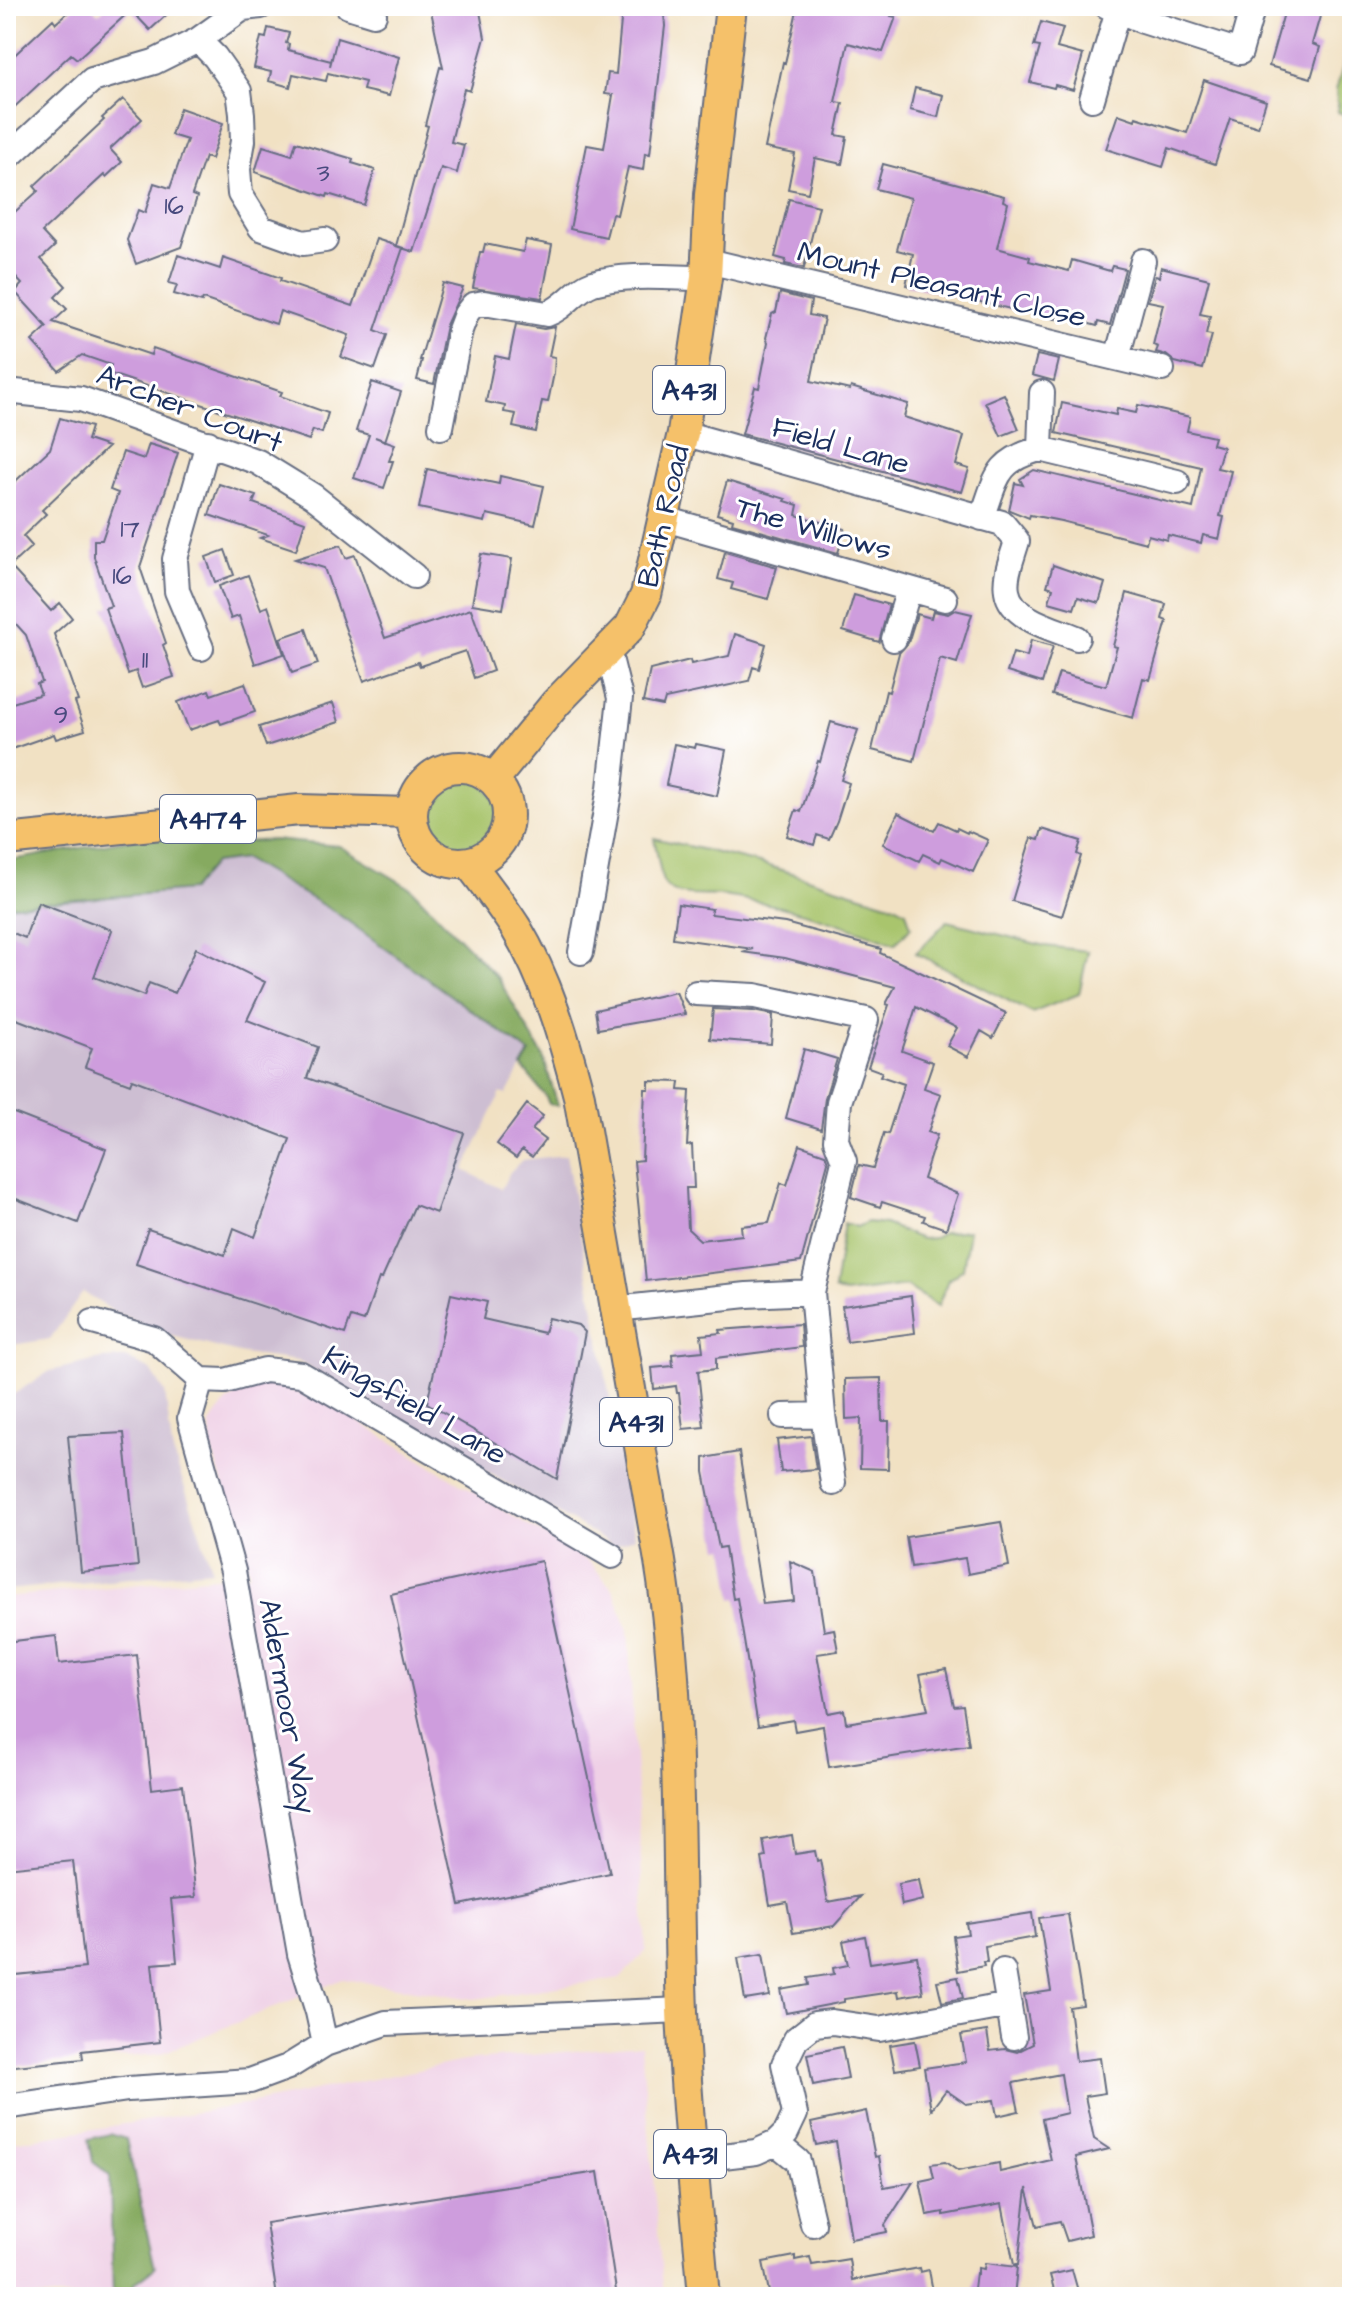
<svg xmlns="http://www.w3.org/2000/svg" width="1358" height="2303" font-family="'Architects Daughter',sans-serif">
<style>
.built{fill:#efd0e6}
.industrial{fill:#cdbed2}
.green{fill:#a9c56d;stroke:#627a66;stroke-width:2}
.forest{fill:#86aa60;stroke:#506c5f;stroke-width:2}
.building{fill:#ce9ddd}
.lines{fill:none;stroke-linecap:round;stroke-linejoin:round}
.minor-casing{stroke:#666d81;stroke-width:28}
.major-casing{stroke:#666d81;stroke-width:34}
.minor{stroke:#fff;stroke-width:24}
.major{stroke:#f5c16b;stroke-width:30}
.labels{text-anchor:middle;stroke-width:6;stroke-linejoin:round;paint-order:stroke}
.number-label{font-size:26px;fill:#484a7e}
.shield{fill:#fff;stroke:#5f6d8e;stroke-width:2}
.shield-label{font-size:28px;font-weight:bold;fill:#1b2f5e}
.street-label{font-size:30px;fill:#1b2f5e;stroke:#fff}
</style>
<rect width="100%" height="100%" fill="#fff"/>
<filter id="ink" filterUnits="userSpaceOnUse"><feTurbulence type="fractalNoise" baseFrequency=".0125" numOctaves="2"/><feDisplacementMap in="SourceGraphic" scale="16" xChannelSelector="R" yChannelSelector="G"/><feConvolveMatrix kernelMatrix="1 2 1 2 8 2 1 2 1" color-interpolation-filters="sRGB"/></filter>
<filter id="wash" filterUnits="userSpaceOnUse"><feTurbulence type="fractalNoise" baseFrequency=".006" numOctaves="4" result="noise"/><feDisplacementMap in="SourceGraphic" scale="32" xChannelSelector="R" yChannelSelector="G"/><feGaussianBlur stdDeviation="1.8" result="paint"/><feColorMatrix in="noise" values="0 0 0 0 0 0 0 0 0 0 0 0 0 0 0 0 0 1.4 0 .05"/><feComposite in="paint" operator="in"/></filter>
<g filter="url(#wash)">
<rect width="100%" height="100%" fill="#f1e1c3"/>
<path class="built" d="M267 1383 326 1402 589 1562 613 1589 628 1630 646 1950 621 1978 474 1999 343 1979 160 2054 6 2067V1597L250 1574 211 1446 210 1424 224 1405 249 1385Z
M641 2045 664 2297H136L110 2134 89 2140 93 2162 110 2175 113 2297H6V2143L243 2105 464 2061Z"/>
<path class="industrial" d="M244 858 338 914 530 1053 506 1095 501 1093 464 1170 501 1189 510 1172 522 1160 566 1155 635 1537 614 1546 298 1361 243 1354 169 1335 113 1311 83 1292 50 1339 6 1346V906L191 890 214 863Z
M126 1358 151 1370 165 1392 172 1449 212 1570 6 1590V1399L50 1371 102 1359Z"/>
<path class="green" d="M1352 37V117L1338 112 1336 90Z
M422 815a38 38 0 1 1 76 0a38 38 0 1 1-76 0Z
M654 838 759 863 897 906 906 911 911 927 895 944C839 922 783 904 723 896 703 894 670 901 662 879Z
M947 921 1045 946 1088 951 1079 994 1032 1013 916 953Z
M867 1222 885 1224 921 1239 934 1238 943 1233 969 1230 963 1269 948 1280 938 1306 906 1286 845 1294 834 1290 844 1223 857 1227Z"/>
<path class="forest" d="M173 832 199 845 273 840 339 846 412 889 498 978 543 1056 558 1106 549 1104 545 1095 522 1067 530 1053 338 914 244 859 214 863 191 890 6 906V861Z
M110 2134 126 2139 155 2268 134 2284 136 2297H113L110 2175 93 2162 89 2139Z"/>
<g id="blocks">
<path class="building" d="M75 6H90L98 14 107 6H176L150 30 131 10 77 59 71 54 6 115V63L53 19 56 23Z
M430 6H479L485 38 470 91 464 89 451 142 464 145 457 173 441 168 414 252 396 246 428 126 425 125 440 67 443 68Z
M798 6H864L892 13 891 16 896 17 883 52 848 43 835 102 843 103 836 135 847 137 842 164 815 158 808 193 788 189 795 154 765 148 783 62 785 63Z
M1286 6H1323L1312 44 1320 47 1311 78 1269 66Z
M622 10 664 14 665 26 650 154 645 153 643 170 628 167 617 215 612 214 606 237 570 229 587 145 604 148 613 95 605 94 608 73 616 74Z
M1041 22 1063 28 1057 48 1083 55 1073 90 1055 85 1054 88 1030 82 1040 47 1034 46Z
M268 28 289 33 286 43 289 44 288 50 331 61 330 66 337 38 399 57 389 96 363 90 365 82 328 73 326 81 293 74 290 87 269 81 271 72 254 68 261 37 266 38Z
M1204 80 1266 101 1258 127 1230 118 1215 164 1169 148 1163 167 1106 149 1118 114 1135 120 1136 117 1187 133Z
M915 88 943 95 938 117 910 110Z
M123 99 142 119 110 149 122 162 106 177 104 175 42 232 55 246 41 259 66 286 55 297 67 309 53 322 151 355 153 348 203 365 282 392 280 396 328 413 322 433 313 430 309 440 108 373 111 365 82 355 59 371 32 341 47 327 15 292 22 284 6 267V220L38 191 34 186 104 120 102 118Z
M180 108 223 123 211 159 205 157 192 195 197 197 181 247 136 264 127 240 138 210 145 213 154 183 170 188 187 140 171 135Z
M296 142 353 159 352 163 375 170 364 205 328 194 327 197 255 172 263 146 292 155Z
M883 164 1004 196 1003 201 1008 203 997 248 1030 257 1029 261 1069 271 1072 260 1110 271 1112 266 1125 269 1110 325 1098 322 1097 326 1057 315 1056 319 1041 316 906 285 913 254 897 250 911 198 876 189Z
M789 199 819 206 804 268 785 264 786 260 775 257Z
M376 239 403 248 375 330 387 335 375 369 341 357 349 335 280 311 276 324 203 299 202 302 174 294 177 285 169 283 178 255 220 269 223 258 281 278 280 281 353 306Z
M526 240 552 245 542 298 473 288 480 252H483L485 244 523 252Z
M1161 267 1209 279 1200 314 1210 316 1206 334 1212 335 1203 369 1175 362 1166 355 1156 352 1158 347 1153 345 1163 304 1148 301 1155 276 1159 277Z
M443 283 463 288 446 325 434 384 417 380 422 360H420Z
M780 293 811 301 809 315 824 318 811 381 850 390 851 387 908 404 904 417 964 436 956 465 969 469 962 492 742 434 755 387 759 388 768 342 766 338 772 314 776 312Z
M516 324 544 329 555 327 549 356 555 357 554 373 548 402 542 401 536 432 513 427 516 414 504 412 505 406 486 402 495 356 509 359Z
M1037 355 1059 360 1054 381 1032 375Z
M372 382 401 392 385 441 375 437 395 444 389 461H393L384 488 354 478 369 435 356 431Z
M1004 394 1019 429 1001 436 985 402Z
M1062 403 1116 415 1117 409 1136 413 1138 405 1190 417 1187 431 1214 437 1212 444 1223 447 1217 468 1231 471 1220 516 1224 517 1219 539 1203 535 1201 543 1168 535 1167 540 1148 535 1146 543 1061 521 1030 515 1029 518 1009 510 1015 483 1023 485 1020 479 1034 470 1193 508 1201 467 1056 433Z
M60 418 91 427 87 440 108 447 42 510 46 514 23 536 32 546 10 566 51 611 60 603 72 618 54 634 78 701 75 702 85 730 56 739 54 734 6 751V705L41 694 37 684 42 682 26 635 6 613V490L50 449Z
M149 444 178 453 140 567 166 643 163 645 174 677 142 688 136 671 128 674 105 608 111 606 94 557V540H102L118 493 110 490 123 452 144 459Z
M427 469 499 484 500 476 544 486 535 525 487 514 485 522 419 508Z
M727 481 786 499 785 501 798 505 796 515 845 529 838 553 732 523 733 519 717 514Z
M219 484 256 496 253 503 305 522 296 550 260 538 268 535 209 515Z
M341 545 346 558 355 555 385 638 471 609 493 671 474 678 465 651 420 666 418 662 364 681 324 568 295 559Z
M225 550 234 575 215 582 206 557Z
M725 552 777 567 768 599 731 589 733 583 718 579Z
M481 554 512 559 503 609 472 604Z
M1053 565 1105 583 1099 603 1078 597 1074 609 1049 602 1053 588 1047 586Z
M248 575 261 609 268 606 284 654 255 664 239 616 231 619 219 586Z
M1127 593 1166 604 1162 619 1167 621 1150 680 1143 678 1133 718 1052 695 1059 673 1106 686 1117 647 1113 646Z
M854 595 889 605 879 642 843 631Z
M955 610 972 614 957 663 940 658 914 761 872 750 886 691 889 692 899 653 908 643 917 614 931 618 933 611 948 614Z
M306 629 318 664 292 673 280 638Z
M735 634 766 644 759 669 753 667 749 681 665 699 663 706 643 702 650 670 690 660 691 664 729 656Z
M1031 640 1053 646 1042 683 1007 672 1013 653 1027 657Z
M245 683 255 712 221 724 219 720 189 730 178 702 209 690 211 695Z
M333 703 339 722 266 746 259 727Z
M831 722 858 730 841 780 849 783 837 821 829 839 817 835 814 845 787 836 796 810 801 812 818 761 820 762Z
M674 744 695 748 696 744 726 750 717 796 666 785Z
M898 813 934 831 939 822 956 830 957 828 967 833 968 831 988 840 973 872 942 858 940 862 923 854 919 861 883 844Z
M1042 829 1081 841 1077 854 1081 856 1062 916 1012 901 1031 838 1039 840Z
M38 902 112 930 94 977 144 996 149 983 175 993 196 948 265 982 247 1020 318 1047 307 1078 464 1133 436 1213 415 1205 382 1279 379 1278 364 1321 351 1317 345 1334 136 1264 148 1229 225 1255 234 1228 255 1237 290 1139 132 1079 130 1084 85 1067 92 1048 6 1015V930L25 938Z
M678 904 712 909 711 914 785 923 881 949 880 953 1006 1013 993 1038 981 1031 968 1057 947 1046 957 1028 916 1007 902 1051 933 1062 924 1088 941 1094 928 1132 937 1135 923 1179 958 1194 946 1229 923 1221 925 1216 882 1202 880 1207 851 1197 859 1165 873 1168 884 1133 888 1134 904 1084 880 1076 882 1072 868 1067 889 1005 886 1004 895 987 785 958 742 952 753 949 673 938Z
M676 992 685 1014 598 1029 595 1010Z
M713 1009 753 1011 773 1015 771 1044 710 1039Z
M804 1049 837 1059 825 1098 821 1129 786 1118Z
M649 1081 680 1082 679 1090 690 1091 687 1146 692 1145 694 1188H686L688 1229 700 1240 742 1235 741 1226 769 1223 781 1183 787 1185 800 1145 825 1154 828 1162 801 1262 646 1281 634 1161 642 1160 645 1089H649Z
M527 1104 543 1116 532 1130 545 1140 532 1157 522 1150 516 1158 497 1144Z
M6 1110 106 1149 78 1223 6 1195Z
M451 1294 487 1302 483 1319 544 1333 548 1318 578 1325 585 1332 557 1479 427 1403Z
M911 1296 915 1333 847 1342 842 1306Z
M800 1324 802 1347 716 1358V1369L698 1371 704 1427 683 1429 679 1393H677L676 1386 654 1389 652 1368 673 1366 672 1354 703 1351 701 1335 721 1333 720 1330Z
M881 1378 882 1421H889L888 1469 860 1468 861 1418 846 1419 845 1379Z
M124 1433 138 1566 81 1572 68 1436Z
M811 1436 816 1469 781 1472 777 1440Z
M739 1452 763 1604 794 1601 790 1561 815 1572 824 1631 834 1629 838 1651 817 1654 828 1713 844 1710 846 1723 928 1710 920 1674 946 1669 954 1706 963 1705 969 1745 829 1767 823 1726 795 1731 793 1720 758 1726 737 1598 733 1599 725 1547 719 1548 704 1472V1458Z
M1001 1522 1009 1566 968 1574 965 1558 911 1567 906 1537Z
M541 1561 610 1873 460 1905 391 1594Z
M56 1636 59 1664 137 1655 152 1789 183 1785 196 1897 171 1899 177 1962 152 1964 160 2042 82 2051 83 2059 6 2067V1976L85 1968 73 1861 6 1868V1642Z
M792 1835 795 1854 815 1851 817 1861 820 1860 828 1902 861 1896 834 1926 793 1933 787 1902 770 1905 762 1858 766 1857 763 1840Z
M919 1880 923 1900 902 1905 898 1884Z
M1032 1913 1035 1937 985 1946 987 1962H983L984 1966 958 1971 953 1936 968 1934 966 1923Z
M1068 1914 1083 2005 1069 2007 1076 2061 1100 2058 1105 2093 1085 2096 1094 2139 1109 2149 1076 2157 1091 2235 1067 2241 1060 2221 1037 2226 1027 2188 1018 2265H1014L1002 2204 944 2215V2212L927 2215 920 2181 934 2178 931 2164 945 2162 958 2171 999 2163 1000 2172 1051 2160 1042 2119 1067 2113 1061 2074 1013 2083 1019 2111 997 2116 994 2100 966 2104 946 2090 931 2110 924 2068 966 2062 961 2035 987 2031 990 2051 1005 2049 1017 2052 1033 2044 1024 1995 1051 1991 1039 1918Z
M865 1936 870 1963 917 1956 923 1993 899 1997 898 1991 844 1999V2002L786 2013 781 1990 809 1985 808 1978 834 1974 833 1968 848 1965 843 1941Z
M763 1954 770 1996 745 2000 738 1958Z
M958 1977 963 1998 942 2002 937 1981Z
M915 2041 920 2066 895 2070 890 2045Z
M842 2047 848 2078 813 2085 807 2054Z
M866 2111 875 2157 879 2156 884 2187 913 2182 885 2225 887 2232 851 2239 836 2141 816 2145 811 2123Z
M598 2172 617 2297H277L266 2223Z
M795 2256V2260L810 2257 812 2265 849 2259 852 2280 919 2268 920 2272 929 2270 934 2297H770L763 2262Z
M985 2263 1017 2267 1014 2297H973L976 2273 978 2274V2268L984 2269Z
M1072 2270 1078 2291 1056 2297 1050 2275Z"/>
</g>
</g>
<g filter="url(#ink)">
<use href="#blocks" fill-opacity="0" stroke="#666d81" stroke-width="2"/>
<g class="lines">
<g class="minor-casing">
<path id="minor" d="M348 6 374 14
M1107 6 1143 21 1240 52 1253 6
M198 40 215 57 239 91 242 114 243 141 238 169 240 194 261 228 303 243 325 240
M1092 99 1118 10
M6 159 92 80 154 62 198 40 243 8 261 6
M708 261 1162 369
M1117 358 1143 261
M6 391 81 399 258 462 313 496 414 576
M441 427 460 330 466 314 473 305 484 303 547 314C565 308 575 289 593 283 628 273 670 278 706 278
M683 433 1002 523 1017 541C1013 556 1004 575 1007 591 1011 619 1055 629 1077 638
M1040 449 1042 393
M982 518C997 478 995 461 1040 449L1177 482
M665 519 945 599
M894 639 909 589
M201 648 177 591 175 559 208 443
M581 952 610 788 620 698 608 650
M696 993 755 996 866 1020 839 1102 836 1140 844 1161 812 1292
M615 1309 747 1295 812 1292 823 1415 783 1416
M93 1322 154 1339 201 1380 225 1381 265 1370 301 1374 612 1556
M201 1380 190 1418 233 1571 300 1954 318 2012 325 2044
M823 1415 833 1483
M1003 1971 1014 2037
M6 2107 128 2089 250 2081 288 2067 325 2044 386 2023 682 2010
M776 2143 798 2161 813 2224
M690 2160 756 2152 776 2143 786 2133 795 2114 784 2064 796 2039 815 2024 832 2022 879 2029 1009 2005"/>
</g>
<g class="major-casing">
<path id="major" d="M412 815a48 48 0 1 1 96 0a48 48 0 1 1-96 0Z
M493 780 556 703 630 627 646 595 683 433 706 278 710 195 731 6
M6 840 299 810 411 813
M469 863C485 884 502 906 516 928 547 980 564 1038 579 1096L660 1561C684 1710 676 1861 682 2011 686 2107 696 2202 704 2297"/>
</g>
<use href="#minor" class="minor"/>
<use href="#major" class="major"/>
</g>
</g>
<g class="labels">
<g class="number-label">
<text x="323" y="181">3</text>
<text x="174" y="214">16</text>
<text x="130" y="537">17</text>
<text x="122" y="584">16</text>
<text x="145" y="668">11</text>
<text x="61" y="723">9</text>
</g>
<g class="shield">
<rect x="653" y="366" width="72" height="48" rx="6"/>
<rect x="160" y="795" width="96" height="48" rx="6"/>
<rect x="600" y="1398" width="72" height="48" rx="6"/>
<rect x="654" y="2130" width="72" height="48" rx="6"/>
</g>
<g class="shield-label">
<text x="689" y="400">A431</text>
<text x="208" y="829">A4174</text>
<text x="636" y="1432">A431</text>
<text x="690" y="2164">A431</text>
</g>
<g class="street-label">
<text transform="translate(942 284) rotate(13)" y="10">Mount Pleasant Close</text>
<text transform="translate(190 408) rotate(21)" y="10">Archer Court</text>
<text transform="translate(841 445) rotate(16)" y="10">Field Lane</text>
<text transform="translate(663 516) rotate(-77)" y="10">Bath Road</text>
<text transform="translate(814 528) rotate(16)" y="10">The Willows</text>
<text transform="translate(415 1405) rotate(30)" y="10">Kingsfield Lane</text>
<text transform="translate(288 1706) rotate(80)" y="10">Aldermoor Way</text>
</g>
</g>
<rect width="1358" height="2303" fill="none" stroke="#fff" stroke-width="32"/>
</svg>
